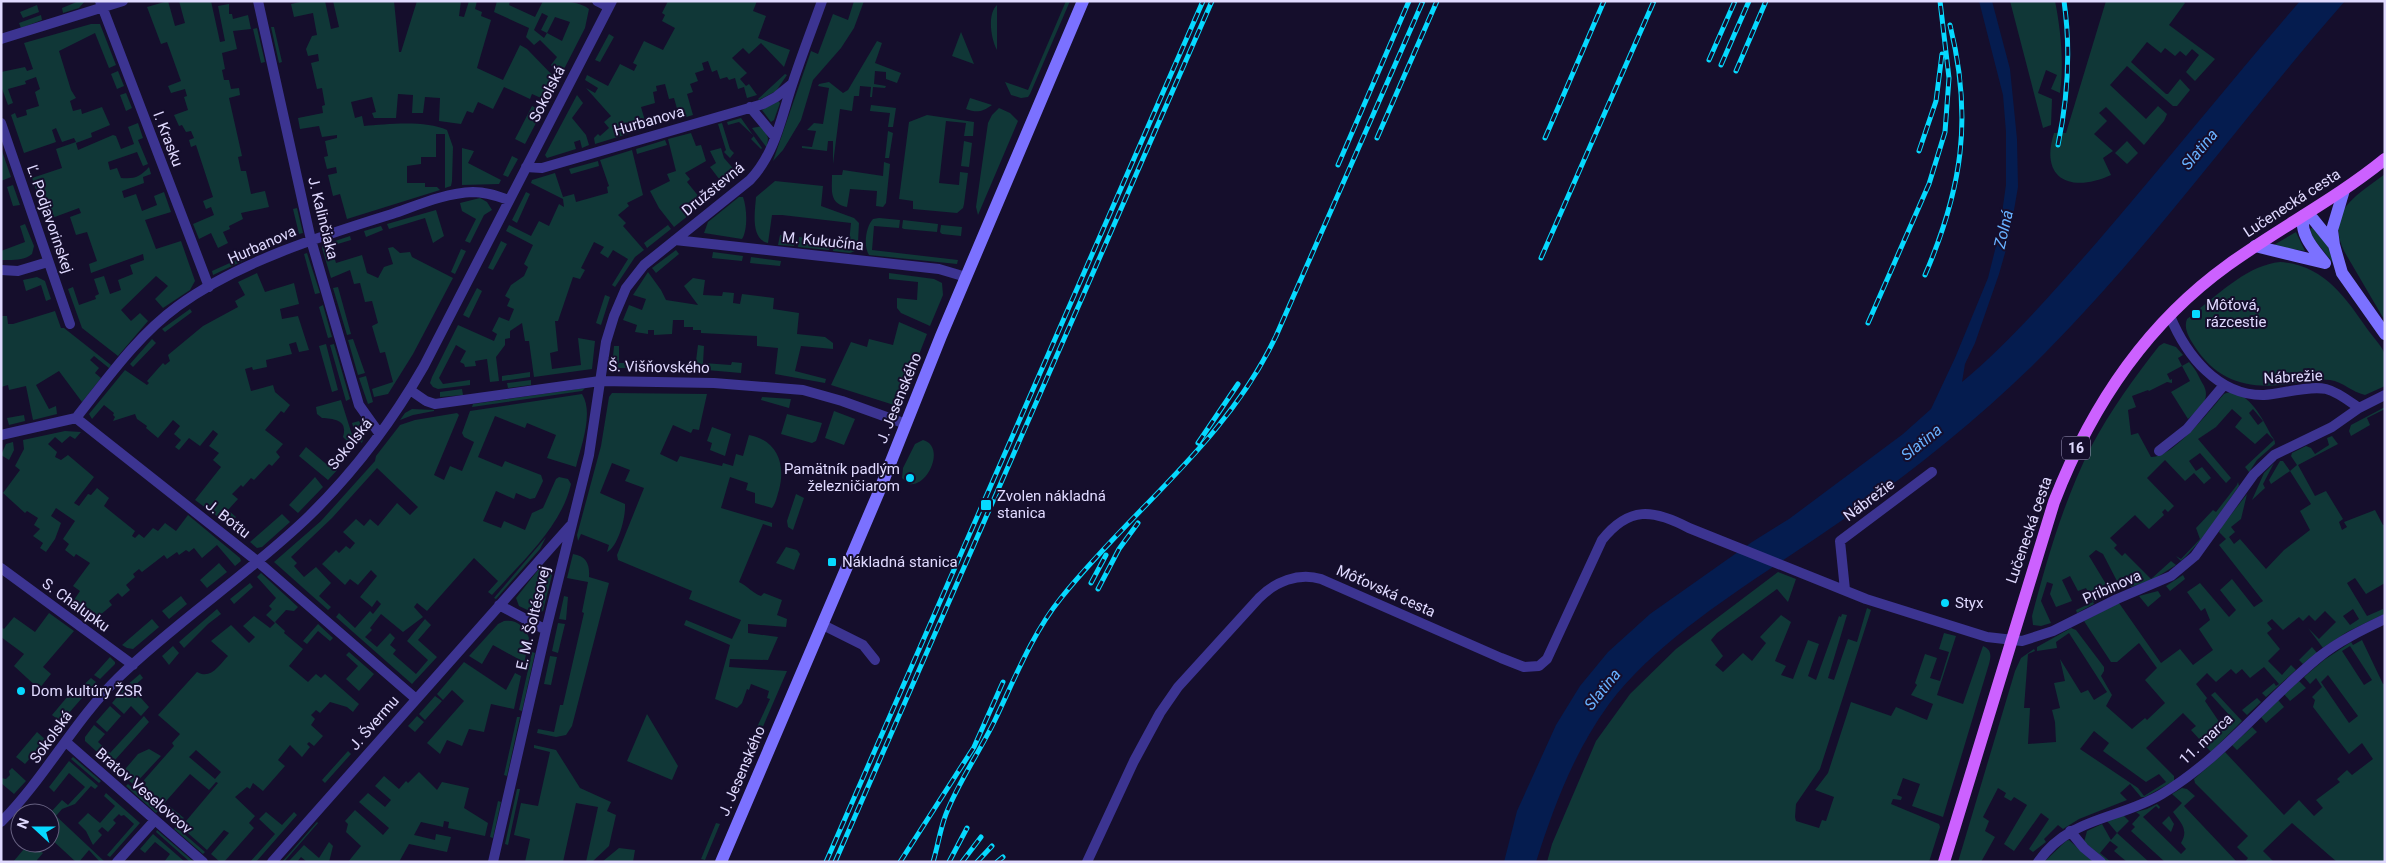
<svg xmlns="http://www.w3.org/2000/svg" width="2386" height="863" font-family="Roboto,sans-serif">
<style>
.green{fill:#103737;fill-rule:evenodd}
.water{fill:#051c4f}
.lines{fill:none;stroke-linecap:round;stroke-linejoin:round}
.street{stroke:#3c3491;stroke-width:10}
.secondary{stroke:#7b71ff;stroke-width:12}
.primary{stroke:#cc61ff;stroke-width:12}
.rail-casing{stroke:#06d9ff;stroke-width:5}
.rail{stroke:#150e2c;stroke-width:3;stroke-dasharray:9;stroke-linecap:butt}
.poi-dot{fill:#06d9ff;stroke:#150e2c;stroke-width:2}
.labels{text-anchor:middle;stroke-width:4;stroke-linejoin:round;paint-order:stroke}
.shield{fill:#150e2c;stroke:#a39dc0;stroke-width:1}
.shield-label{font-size:14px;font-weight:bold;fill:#e0daff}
.street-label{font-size:15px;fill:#e0daff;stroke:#150e2c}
.poi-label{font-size:15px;fill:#e0daff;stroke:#150e2c;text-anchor:start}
.water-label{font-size:16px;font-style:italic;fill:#68b1ff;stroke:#150e2c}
</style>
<rect width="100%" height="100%" fill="#150e2c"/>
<path class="green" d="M79 1H85L79 8 63 13 62 8Z
M168 1 175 26 185 23 179 1H211L220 42 225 41 218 6 229 4V14H232L233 19 248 15 251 29 233 31 237 49 222 53 225 69 222 70 224 80H229L231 89 239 88 240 95 229 98 242 156 238 157 241 171H246L251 194 265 191 269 207 241 213 243 219 229 226 230 229 223 232 228 243 218 248 211 233 199 239 193 224 214 215 211 207 206 209 203 201 213 197 196 145 191 147 189 140 194 138 191 131 186 132 182 125 179 126 174 115 188 110 184 97 187 96 185 89 171 93 168 86 181 81 167 42 161 44 147 7Z
M304 1H325L331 29 339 27 333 1H394L399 52H401L417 1H461L459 16 464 17 469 1H477L475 9 482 12 481 16 491 20 477 68 503 80 520 45 527 49 558 81 525 144 515 139 532 106 536 108 541 98 532 94 530 99 504 87 493 109 478 102 473 113 467 111 461 124 439 121 440 98 425 97 423 113H412L413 95 398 94 396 118H374L372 113 376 112 372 97 351 102 355 118 362 116 364 126C387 124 426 120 447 130L453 147 452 181 451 186 445 188V134H436V157H421V164L407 166V183H425V187H437L440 190 347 219 340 194 333 196 328 175 337 173 336 167 327 169 324 157 328 156 325 141 337 138V135L322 137 319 126 300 129 298 118 323 113 322 106 325 105 322 88 317 89 311 63 319 61 318 54 308 56 306 49 312 36 317 35 313 13 294 17 291 4Z
M497 1H510L509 5 535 17 543 1C557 1 578 0 589 9L585 28 561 75 551 65 557 57 540 40 534 45 526 37 529 28 494 12ZM542 13 548 16 541 30 547 33 555 17 570 22 562 41 547 33 544 38 534 30Z
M668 1H757L753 11 766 16 758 38 790 50 784 67 761 43 749 54 743 48 732 58 747 73 740 79 746 86 749 84 757 95 747 98 744 87 738 89 735 78 729 80 727 77 720 79 717 70 712 72 708 61 702 63 704 70 695 73 698 81 690 84 693 92 687 94 693 115 680 119 674 98 669 99 665 84 656 86 657 91 653 92 655 103 641 107 647 128 595 144 594 138 598 134 600 136 609 128 604 122 611 116 586 88 595 93 598 88 585 80 587 75 608 86 620 64 634 71 637 65 633 63 644 41 663 50 675 28 662 21 665 15 662 13Z
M854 1H864L854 28 841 48 813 80 801 120 783 150 773 161 811 51 818 54 833 14 848 20Z
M1066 1H1070L1030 94 1028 97 1021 98 1011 95 1005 82 1028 90Z
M2010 1H2055C2061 31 2064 63 2060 93L2051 89 2057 75 2046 70 2038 93 2052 99 2051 125 2043 128Z
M2106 1H2183L2185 3 2169 25 2215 59 2195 81 2186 72 2199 55 2192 49 2186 56 2180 51 2175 56 2165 48 2161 53 2147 42 2131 62 2166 94H2168L2180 79 2190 90 2177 106H2173L2127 66 2110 85 2146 119 2158 106 2167 114 2164 121 2144 145 2106 107 2099 113 2107 121 2094 134 2113 151 2103 158 2111 175C2072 193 2039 180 2054 133H2066Z
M37 5 39 12 23 18 20 12Z
M997 5V50C991 39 987 14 997 5Z
M41 15 42 20 21 28 19 23Z
M91 24H100L116 65 109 68 95 33 59 51 71 90 76 98 70 101 73 111 81 109 82 114 102 107 110 125 91 133 92 137 76 143 78 150 113 135 116 136 121 149 134 144 128 127 138 123 143 138 138 140 148 164 143 166 137 152 108 162 110 170 117 168 121 178C135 179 140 177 149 167L151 174 143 177 144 183 122 191 124 198 136 194 142 211 157 205 154 196 164 192 171 212 145 220 156 249 181 241 195 281 190 290 163 308 155 299 168 286 156 276 121 310 131 321 140 313 148 321 118 356 82 328 68 289 73 287 79 305 96 299 95 296 99 294 94 279 104 276 110 294 121 290 118 280 133 274 130 265 144 260 143 254 91 273 89 264 97 261 87 232 76 235 70 217 81 213 79 208 52 218 59 241 54 243 32 178 62 168 56 149 76 142 74 138 62 142 56 128 52 130 56 142 24 153 11 115 15 113 17 118 27 115 26 110 39 106 35 92 40 89 36 77 25 81 26 84 8 89 13 103 8 105 1 86V72L25 67 27 71 33 69 24 43Z
M271 27H274L282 62 279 63Z
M257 28 265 62 261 63 253 29Z
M961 32 974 64 952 56Z
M609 34 614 37 600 62 595 60Z
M877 41 882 43 875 63 901 73 897 83 886 79V72L875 71 874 84 886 86 885 88 873 87 872 97H870L871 87 860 86 859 96H854L852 111 840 109 833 164V141H828L827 151 802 148V146L812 147 816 131 807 130 814 123 823 124 829 88 818 86 819 84 829 82 843 93 848 90Z
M118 71 124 86 117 89 111 74Z
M785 74 787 75 776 91 759 100 758 99Z
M126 93 132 108 126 111 120 95Z
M577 95 583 103 572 118 586 135 589 145 582 148 580 140 574 142 576 149 547 158 545 155Z
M970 98 992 105C982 112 977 113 966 109Z
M778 101 780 103 774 120 771 122 762 110Z
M871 105 896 108 893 127H888L890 113 870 111Z
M999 108 1010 113 1018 121 978 215 976 207 988 123 992 115Z
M927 115 974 122 973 136H964L966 123 946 121 939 183 959 185 960 172 968 173 964 204 963 208 957 213 913 209V201L899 199 909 122Z
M741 118 762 148 761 149 751 139 754 136 739 122 728 125 727 122Z
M722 123 730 149 734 153 730 158 724 152 726 150 718 124Z
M763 126 768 138 767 148 752 128Z
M888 131 893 133 889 158H885Z
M691 133 696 146 701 145 706 161 685 173 690 179 687 182 704 203 674 227 659 208 650 191 670 181 667 174 676 171 668 139Z
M665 140 667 145 637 154 636 149Z
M964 141 972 143 969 167 961 166Z
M2127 141 2138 153 2127 164 2115 153Z
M1 148 11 177 1 181Z
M462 148 474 151 468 163 501 180 499 184 462 185Z
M721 148 724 158 738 174 713 197 710 194 723 184 710 167 716 163 710 151Z
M632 150 643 195 627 203 629 206 618 215 626 223 623 226 644 250 635 257 615 287 612 285 628 259 613 250 608 258 600 253 604 247 594 242 581 268 585 270 580 279 573 277 558 321H555L558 351 550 353 552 369 581 365 578 338 595 341 592 369 534 377 529 341H525L522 323 510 331V338L505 339V345L496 357 499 381 490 382 487 359 475 361 476 366 465 367 464 364 460 362 466 351 456 345 439 378 443 384 470 380V385L438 389 433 387 430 383 432 377 458 325 494 341 497 334 492 331 499 317 509 321 514 309 507 306 510 299 505 296 511 285 524 276 528 267 524 264 533 245 506 231 509 225 531 236 539 221 549 226 559 204 564 207 563 199 531 183 532 180 555 173 563 197 574 194 576 202 608 193 607 187 609 186 600 160Z
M512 156 518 159 508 177 503 175Z
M598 161 599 166 571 174 569 169Z
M884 162 890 164 886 203 883 207 876 206 877 191 850 189 847 207C829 203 832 191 832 175H842L843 170 883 176Z
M2385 174V321L2344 251C2325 210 2358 195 2385 174Z
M775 181 823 186 821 206 854 218 859 223 858 242 855 251 850 253 833 251 834 241 849 243 851 223 782 215H772L768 243C750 239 755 211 756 197Z
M13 185 20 205 13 206 7 187Z
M526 192 530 194 517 223 512 220Z
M739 197H743C747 208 748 229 742 239L704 233 708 222Z
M480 198 487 202 492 210 484 215 470 243 465 241 476 219 462 211 460 203Z
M297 208 303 233 299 234 293 209Z
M436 210 444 236 433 243 425 218 389 229 387 224Z
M879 218 900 220 899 228 874 226 872 250 958 260 957 264 869 255C863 246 866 226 873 219Z
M903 220 938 224 937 232 904 229 902 228Z
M25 224 34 246 32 254C24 261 12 260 1 260V251L25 242 20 226Z
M668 225 671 229 647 248 644 243Z
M941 225 962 227 961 236 942 234 940 232Z
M381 226 383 230 366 237 364 231Z
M2313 227 2328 246 2334 264 2313 238 2310 229Z
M2296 232 2305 251 2272 246Z
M780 235 796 236 794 246 778 245Z
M350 236 351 240 331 246 336 263 362 255 367 273 378 278 384 267 393 264 388 248 393 247 400 253 410 252 412 257 453 278 413 354 388 394 374 397 372 389 393 382 385 352 380 353 372 326 378 323 372 301 365 302 360 283 354 284 350 270 331 278 322 248 323 245Z
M799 237 830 240 829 250 798 247Z
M501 241 507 244 493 270 488 268Z
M461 249 466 251 455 274 451 272Z
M676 250 679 254 656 273 652 268Z
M713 252 743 256 742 261 712 258Z
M252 253 253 256 213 275 212 271Z
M307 253 320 293 315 294 304 254Z
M751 257 781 261 780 266 750 263Z
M2280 262C2324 265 2345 297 2368 330 2373 337 2383 347 2385 355 2386 364 2385 376 2385 386L2365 395C2352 392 2343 382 2330 380 2316 378 2301 382 2288 384 2249 390 2217 381 2195 347 2190 339 2183 329 2187 319L2191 316 2194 318 2200 312 2199 309C2222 291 2249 265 2280 262Z
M648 272 661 290 666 300 698 305 684 286 693 278 705 280 703 295 722 296 723 292 734 293 733 303 740 304 742 294 774 298 773 309 799 313 797 334 825 337 833 343V349L801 346 795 371 826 379 825 383 775 374 778 348 757 346V336L701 333V330H693V327H684V320H673L672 334 654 335V330H648V334L635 332 637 325 623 320 629 305 642 310 646 299 633 295Z
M257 273 265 292 294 283 299 304 280 309 282 319 298 316 309 350 299 352 296 342 289 344 292 354 266 360 267 367 253 370 252 367 245 369 251 391 273 385 275 392 290 405 284 413 281 411 265 430 283 444 276 452 280 457 272 466 269 464 254 480 251 478 243 487 241 485 232 494 238 499 228 510 236 517 229 525 195 500 221 467 213 460 219 453 209 446 218 434 213 430 200 446 189 438 179 450 175 447 181 440 174 434 180 426 173 420 158 438 146 428 147 426 137 419 135 414 113 421 115 417 113 415 114 413 104 405 92 419 89 414 125 370 147 385 149 383 147 381 163 363 165 365 170 361 168 355 203 326 238 307 235 301 245 295 238 282Z
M889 273 934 279 942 283 943 295 930 326 901 313 897 308V298L917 300 918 282 889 279Z
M37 277 45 281 51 299 46 301 41 285 26 291 23 280Z
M338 287 351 334 347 335 333 288Z
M477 288 482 291 469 318 463 315Z
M605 295 610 297 601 325 596 323Z
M323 305 332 337 328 338 319 307Z
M190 309 192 312 165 332 162 329Z
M55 311 61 328H64L111 365 109 368 94 356 90 360 99 368 95 373 101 378 82 402 59 371 36 385 49 409 56 406 57 414 33 420 26 386 9 390 8 385 1 387V316H7L8 324H13Z
M899 322 927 334 900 403 894 405 831 385 851 342 867 347 869 339 893 345Z
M152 339 156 343 133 367 130 364Z
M353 339 365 373 358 375 348 340Z
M2164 343 2176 347 2183 355 2178 358 2182 366 2189 362C2198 372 2198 376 2204 386 2211 401 2198 409 2188 419L2171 392 2190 381 2182 366 2167 374 2170 380 2172 379V383L2167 382 2149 391 2148 390 2132 396 2136 407 2128 410 2131 435 2138 433 2151 457C2173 458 2210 410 2224 394 2245 385 2263 419 2270 433 2272 438 2275 438 2275 444L2257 460 2249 472 2245 467 2274 440 2267 433 2255 444 2235 427 2242 418 2232 409 2216 427 2198 439 2231 478 2226 483 2200 453 2189 461 2196 471 2202 467 2211 478 2204 484 2194 473 2185 481 2165 460 2147 478 2174 506 2168 512 2165 509 2162 512 2164 515 2149 529 2135 515 2110 538 2117 545 2114 548 2122 556 2125 553 2151 579 2171 561 2176 565 2152 580 2131 587 2126 576 2117 581 2103 554 2096 550 2089 556 2106 584 2100 587 2102 591 2096 594 2099 599 2093 602 2094 604 2077 613 2076 610 2093 602 2086 588 2078 591 2070 576 2062 580 2072 601 2056 607 2050 594 2053 584 2047 582 2041 601 2051 623 2041 626 2033 625 2032 616C2047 559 2064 500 2091 447 2110 411 2134 378 2159 346ZM2253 409 2263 421 2258 425 2249 413Z
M326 344 338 390 332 392 319 346Z
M334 344 350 399 346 401 330 345Z
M698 345 704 346 703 363 731 365 732 362 742 363 741 373 695 369Z
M614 346H619V363H650V368H612Z
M662 363H691V368H661Z
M530 372V377L502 381V376Z
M366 376 373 402 368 404 359 378Z
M531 380V385L508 388 507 383Z
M585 388 582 391 472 407 473 404Z
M462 389 463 395 440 397V392Z
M612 393 707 394 699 430 693 429 691 433 673 425 660 454 677 462 680 456 722 466 723 463 733 466 736 454 743 456 749 435C777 440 786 464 779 490 777 496 776 503 772 508L755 503V493L746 490 748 483 730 477 721 508 772 523V527L763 524 739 582C748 586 752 593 761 596L764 593 782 600 777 615 787 619 786 627 748 624V633L778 637 768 660 730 659 729 667 787 671 758 738 753 736 770 699 767 698 769 691 751 684 749 690 747 689 742 703 737 708 715 699 730 645 684 625 686 620 732 639 741 620 689 599 692 591 618 560 617 555 644 488 625 481 630 470 612 463 600 493 625 504C626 517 618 547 607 552L609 545 581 534 578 541 577 535 601 446 609 397Z
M582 394C594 413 581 446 576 467L547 458 556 435 527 423 525 428 495 416 478 457 502 467 505 461 541 475 543 481 535 498 530 499 516 493 514 499 496 491 483 521 501 528 504 521 525 530 532 513 543 508 556 479 559 477 568 479 571 484C561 528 520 563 492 595L488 592 498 581 474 558 427 611 417 603 414 607 423 617 403 632 381 614 370 628 372 630 365 637 377 647 390 633 395 638 390 645 396 650 393 654 416 674 428 660 407 641 425 619 431 625 418 640 437 657 412 684 336 617 339 613 355 628 370 611 373 614 381 604 377 600 372 607 360 597 377 576 371 570 358 585 350 579 345 585 322 564 336 550 339 553 346 546 350 549 355 543 343 532 356 519 364 526 370 519 378 526 397 503 410 515 418 507 377 468 332 518 291 557 297 563 294 566 304 577 316 567 331 583 319 596 331 607 328 610 274 562 321 521 375 461 376 456 400 425 415 420 457 413 459 415 434 475 444 480 450 466 462 471 474 442 464 437 462 433 470 411Z
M762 397 791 399 789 408 761 400Z
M341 400 354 441 351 445 343 437C348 420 335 419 322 418L317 414 316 407Z
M2385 407V409L2367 418 2370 425 2351 436 2349 431 2351 425Z
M412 409 434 410V411L413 415 400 420 405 413Z
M834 411 855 419 844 445 825 438Z
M787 414 822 423 816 441 812 443 781 434Z
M24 415 25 421 9 425 7 418Z
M359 421 365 433 362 443 357 439 352 423Z
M712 427 731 434 725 456 710 450 712 443 707 441Z
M65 431 81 432 75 439 70 436 62 443 55 437 48 444 57 452 55 457 61 460 68 455 94 477 74 503 79 506 88 494 91 495 97 488 109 498 104 506 135 531 132 536 135 538 139 534 144 538 153 528 158 531 165 523 176 531 188 515 240 558 241 561 235 566 217 545 202 558 194 548 189 552 186 550 179 555 177 552 167 559 164 555 142 572 139 569 133 574 135 577 126 585 130 590 122 597 118 593 109 601 112 605 92 622 70 606 80 591 73 586 90 563 76 554 74 557 65 550 69 544 63 539 75 521 56 508 51 516 61 523 55 539 46 552 40 548 43 543 33 536 40 529 34 525 38 518 27 511 25 513 3 493 20 470 15 466 24 449 23 440Z
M2332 436 2338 444 2298 465 2315 496 2326 491 2343 519 2339 522 2342 530 2347 527 2344 522 2375 510 2383 525H2385V583L2366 594 2355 578 2347 583 2367 616 2383 609 2384 614 2347 632 2323 648 2308 628 2319 639 2336 622 2325 611 2315 621 2309 615 2303 621 2299 617 2283 630 2272 619 2267 623 2272 629 2267 633 2280 649 2268 661 2282 675 2291 665 2296 670 2266 697 2262 693 2274 683 2276 686 2279 684 2264 667 2250 678 2242 669 2236 674 2231 669 2216 682 2207 673 2196 684 2207 698 2205 701 2222 726 2232 718 2211 695 2215 692 2242 721 2211 752 2191 730 2196 726 2183 713 2146 748 2174 776V781L2145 797H2141L2130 784 2120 793 2127 800 2079 819 2063 829 2058 825 2044 839 2046 842 2033 852 2029 849 2049 819 2041 813 2014 851 2004 844 2027 805 2014 797 2011 801 2004 797 2006 793 1998 788 1983 817 1989 821 1985 831 1995 837 1981 862H1958L2015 671 2021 658 2034 649 2035 651 2028 654 2024 708H2030L2028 744 2056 742 2055 722 2052 710 2060 708 2054 683 2065 681 2060 659 2081 693 2088 690 2094 700 2107 692 2069 633 2056 642 2057 648 2037 651V647L2071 628 2076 630 2104 667V671L2101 676 2112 695 2106 706 2132 729 2145 718 2147 720 2165 703 2145 680 2157 668 2139 643 2117 662H2111L2084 621 2119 603 2161 663 2180 649 2193 665 2213 650 2199 629 2210 620 2205 608 2201 611 2187 592 2200 583 2229 617 2236 610 2220 590 2232 579 2254 607 2263 601 2219 545 2226 539 2219 532 2222 526 2247 494 2241 519 2231 527 2235 532 2229 537 2234 544 2240 539 2266 569 2284 550 2310 530 2300 511 2311 504 2290 471 2271 484 2269 480 2280 461H2283L2290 471 2297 465 2291 456 2292 453 2306 446 2311 448 2315 454 2329 445 2327 438ZM2353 609 2359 619 2350 625 2343 616ZM2094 731 2109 743 2103 751 2146 782 2159 774 2166 782 2144 796 2138 788 2080 749Z
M923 440C946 446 928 488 909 484L902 478 903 468 915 444Z
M13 442 14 450 9 460 1 455 6 444Z
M306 447 331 468 336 464 340 467 328 480 299 456Z
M2274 463 2263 484 2265 488 2252 500 2264 473Z
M315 477 323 487 298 513 289 505Z
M2238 482 2239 486C2221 511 2204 540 2181 561L2176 556 2181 559 2200 539 2196 528 2213 510 2216 512 2237 485Z
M796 494 804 498 793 530 788 527 787 521Z
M282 514 290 522 262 547 257 548 250 542Z
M546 537 540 549 496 599 494 598Z
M786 547 797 550 800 554 794 570 776 563Z
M573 554C586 556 590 564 589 577L609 583 572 726 566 735 556 737 537 733 538 729 554 732 560 705H563L584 613 582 612 588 582 567 578Z
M219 563 227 572 207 588 200 580Z
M543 569 552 575 543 611 536 614 519 606 516 598 538 570Z
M1778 572 1796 579 1788 602 1777 589 1717 633 1711 640 1723 656 1715 665 1723 672 1743 653 1752 661 1766 643 1760 637 1781 615 1791 622 1775 661 1786 666 1781 675 1793 679 1808 640 1819 644 1808 676 1816 680 1839 616 1841 617 1842 614 1847 615 1828 678 1834 680 1848 639 1857 642 1867 608 1871 610 1820 769 1796 804 1795 817 1796 821 1819 828 1822 820 1826 821 1834 797 1815 790 1828 773 1851 702 1891 716 1896 707 1927 720 1933 704 1911 695 1917 685 1915 683 1925 654 1937 658 1930 678 1940 681 1949 652 1939 649 1944 633 1956 636 1937 695 1963 704 1983 646C1992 650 1991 656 1989 664L1943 817 1912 806 1920 784 1903 778 1897 795 1902 797 1901 800 1893 799 1891 804 1939 824 1940 827 1929 862H1547L1552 844 1596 741 1630 694 1676 649Z
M261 573 298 607 294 611 286 610 275 622 285 631 284 633 303 649 289 666 308 682 316 674 321 678 325 674 359 704 353 712 347 707 330 702 320 713 316 710 311 715 315 719 311 725 323 736 314 746 309 742 307 744 310 747 302 757 290 745 278 760 285 766 263 791 253 783 250 789 247 787 235 797 255 816 249 823 254 828 224 862H220L211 854 229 833 224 830 207 850 181 827 218 783 216 782 209 790 190 774 160 808 137 788 174 746 172 743 180 734 158 715 197 672C211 680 219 665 228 656L211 641 231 625 249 643 255 637 243 626 254 616 270 628 275 623 266 615 272 609 269 606 276 598 257 577ZM196 750 221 772 215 779 189 757Z
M2183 575 2185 579 2170 591 2166 586Z
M250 583 253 587 234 604 230 599Z
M2158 591 2161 596 2148 607 2139 596Z
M181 596 187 604 169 619 162 611Z
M564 596 568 597 566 620 559 619Z
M217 609 221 614 208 624 184 648 179 642Z
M49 613 74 631 43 667 51 674 39 689 14 666 24 654 1 637V627L4 629 14 617 35 632Z
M152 619 159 627 133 649 127 648 122 645Z
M504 621C517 619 525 627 529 638L523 670 518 668 522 661 493 645 482 664 469 656 498 624Z
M558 623 565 624 558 653 552 651Z
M318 624 333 638 330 641 318 631 307 644 303 641Z
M2362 640 2383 684H2385V860L2383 862H2337L2292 823 2263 851 2274 862H2245L2248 858 2237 847 2248 836 2195 783 2194 779 2225 752 2284 815 2299 800 2314 816 2323 808 2316 800 2340 782 2337 779 2347 770 2352 775 2373 759 2362 743 2349 754 2313 707 2315 700 2312 697 2322 687 2316 678 2310 684 2304 677 2324 660 2351 642 2353 645ZM2350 646 2372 680 2364 685 2342 651ZM2328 675 2358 716 2349 723 2321 682Z
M173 646 179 653 169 665 162 656Z
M2312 647 2317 653 2303 664 2299 660Z
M349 652 374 674 359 691 346 679 358 666 346 655Z
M532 652 535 653 522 711 519 710Z
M550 656 557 657 551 685 544 684Z
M110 657 115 662V664L100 679 94 675Z
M464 662 506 690 515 673 521 676 514 709 491 704 484 732 469 729 462 746 447 740 440 754 427 743 464 701 452 690 443 700 437 694Z
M140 674 143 678 132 688 149 707 141 716 131 706 124 714 112 703 126 686Z
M91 678 96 682 61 722 52 715 73 690 76 692Z
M2299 681 2306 688 2290 701 2284 694Z
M435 696 442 701 425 720 419 714Z
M2257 698 2261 702 2247 715 2242 710Z
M2278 700 2284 707 2266 723 2261 717Z
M110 706 121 716 107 732 96 722Z
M647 714 678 766 672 780 627 761Z
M144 716 149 722 115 760 120 766 117 770 85 741V737L94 725 105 734 98 742 110 753Z
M417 716 424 722 415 732 408 726Z
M517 717H520L507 776 504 775Z
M2252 727 2257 732 2237 750 2232 745Z
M37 732 46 740 25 764 16 757Z
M534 745 556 750 580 788 611 802 607 811 616 815 609 846 592 862H586L598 807 576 803 563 862H525L530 839 514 835 521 803 538 806 550 752 534 748Z
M149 749 161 756 134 785 121 774 138 754Z
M348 751 351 754 325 783 322 780Z
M73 757 101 781 99 783 71 759Z
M69 761 98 786 95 789 91 786 75 804 62 809 56 816 105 862H100L89 850 79 862H76L50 838V813H41L37 809 33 813H26L33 806 37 809 42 805 51 812 62 800 68 805 85 787 69 773 54 792 49 787Z
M12 768 26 781 14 794 1 783V778L6 779 10 775 9 771Z
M419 772 437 790 442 782 469 788 464 808 488 823 485 836 448 828 449 822 444 821 443 827 421 822 414 835 435 840 436 834 451 837 447 852 409 844 399 862H348L361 846 346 832 348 824 345 821 355 810 383 835 389 828 359 802 368 793 385 807 391 800 375 786 384 776 399 789 406 781 408 783Z
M128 784 158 811 156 813 126 786Z
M2182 788 2187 789 2195 796 2184 806 2237 862H2165L2131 831 2135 827 2132 824 2140 815 2136 812 2147 809 2157 804 2160 807 2159 809 2156 806 2143 817 2181 854 2186 849 2181 843C2189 830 2181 823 2173 812L2182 803 2172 794Z
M517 789H520L508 845 505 844Z
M106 793 140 823 110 857 107 855 134 824 124 815 121 816 119 814 113 820 116 823 108 832 102 827 98 831 102 835 93 845 86 831 78 823 88 813 100 823 115 806 104 796Z
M732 795 705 860 701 859 716 823 720 824Z
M498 801 501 802 493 838 490 837Z
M169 806 184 818 178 824 164 812Z
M266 812 282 825 294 812 297 815 256 862H250L275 834 259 819Z
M2123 815 2129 821 2117 833 2149 862H2127L2114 851 2118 847 2110 841 2100 853 2111 862H2107L2084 842 2087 831 2102 824 2111 840 2117 833 2107 821Z
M2169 816 2174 824 2171 832 2162 823Z
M317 822 318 823 284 862H282Z
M176 827 205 852 203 854 174 829Z
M157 830 194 862H190L156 832Z
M153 834 185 862H164L170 854 155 842 145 853 140 849Z
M2069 840 2093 862H2044L2066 841Z
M329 842 333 846 329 862H307L301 857 297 862 289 861 304 845 319 858Z
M29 843 43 853 37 860 38 862H13Z
M619 848 635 850 633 862H602Z"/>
<path class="water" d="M1979 1H1992L2010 69 2017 139 2018 187 2009 239 1999 274 1975 343 1965 364 1962 382C2012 340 2055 290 2098 241 2166 162 2232 80 2300 1H2345C2239 122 2146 254 2031 367 1968 428 1898 483 1825 532 1754 581 1661 635 1609 704 1574 752 1554 806 1536 862H1504L1517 811 1556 725 1580 686 1608 652 1650 614 1752 542 1789 519 1903 434 1931 409 1955 358 1988 278 1999 234 2006 185V132L2003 95Z"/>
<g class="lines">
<path class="street" d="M100 1 209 287
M258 1 311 240 359 405 379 433
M597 1 609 7
M1 39 123 1
M750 107 775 137
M1 123 70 324
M526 167 542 168 763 104 776 97 792 84
M675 240 939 269 966 277
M1 270 18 271 48 262
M2170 316C2186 355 2218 396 2264 395 2282 394 2309 385 2326 389 2338 392 2349 401 2359 408
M410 390 426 401 435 404 600 381 714 383 803 390 842 401 906 424
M76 418C107 379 137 336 178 306 238 262 321 236 392 214 418 205 445 193 473 192 486 192 497 196 509 200
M76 418 257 561 415 698
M1 435 76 418
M2159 451 2187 429 2224 385
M1 568 133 665
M1845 590 1840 541 1932 472
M499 605 546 630
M823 625 863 645 875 660
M66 742 203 862
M1 822C45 778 74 721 118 678 178 620 249 574 309 516 353 473 393 420 424 366L612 1
M2070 831 2084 848 2101 862
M117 862 155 820
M272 862 570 526
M493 862 546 630 589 455 606 342 614 316 626 288 644 265 750 180C775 154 781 118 792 85 801 57 812 29 822 1
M1087 862 1134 761 1160 713 1178 687 1259 598C1275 582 1298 572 1321 579L1501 658 1524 667 1539 666 1547 659 1602 540C1629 506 1653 509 1689 528L1866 599 1987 637 2022 641 2053 631 2117 599 2171 576 2195 556 2254 474 2274 455 2332 427 2359 408 2385 395
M2038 862C2070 816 2119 820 2162 794 2222 758 2265 701 2319 657 2339 641 2362 630 2385 619"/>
<path class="secondary" d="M2334 245 2332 230 2344 190
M2255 246 2325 263
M2324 262C2313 248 2300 235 2303 216L2313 219 2334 245 2342 273 2385 334
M721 862 878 494 941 336 1083 1"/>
<path class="primary" d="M1944 862 2054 502C2090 409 2146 324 2228 265 2279 228 2336 199 2385 159"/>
<g class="rail-casing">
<path id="rail" d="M1709 60 1735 1
M1721 65 1749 1
M1736 71 1766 1
M1377 138 1437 1
M1545 138 1604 1
M2058 145C2068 97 2071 50 2064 1
M1919 151 1936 101 1942 54
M1338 165 1409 1
M1541 258 1654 1
M1925 275C1962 189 1973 118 1950 25
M1868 323 1929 184 1945 132 1949 78 1940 1
M1198 443 1238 384
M1091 583 1106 555
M1098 589 1119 549 1138 523
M826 862 1203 1
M835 862 1212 1
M900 862 974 747 1003 682
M933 862C938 846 940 829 946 814 958 783 980 751 995 720 1015 678 1032 634 1061 598 1133 508 1226 442 1276 336L1423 1
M949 862 967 828
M962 862 981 837
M977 862 992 846
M997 862 1003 857"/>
</g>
<use href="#rail" class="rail"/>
</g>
<g class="poi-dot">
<rect x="2191" y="309" width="10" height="10" rx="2.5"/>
<circle cx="910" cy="478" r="5"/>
<rect x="980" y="499" width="12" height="12" rx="2.5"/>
<rect x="827" y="557" width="10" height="10" rx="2.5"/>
<circle cx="1945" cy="603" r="5"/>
<circle cx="21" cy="691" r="5"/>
</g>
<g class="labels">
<rect class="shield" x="2062" y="436.5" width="28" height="23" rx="4"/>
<g class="shield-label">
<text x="2076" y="453">16</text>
</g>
<g class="street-label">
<text transform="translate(547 94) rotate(-63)" y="5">Sokolská</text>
<text transform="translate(649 121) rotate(-16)" y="5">Hurbanova</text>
<text transform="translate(168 139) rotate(69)" y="5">I. Krasku</text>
<text transform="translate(713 189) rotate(-39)" y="5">Družstevná</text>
<text transform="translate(2292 203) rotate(-33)" y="5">Lučenecká cesta</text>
<text transform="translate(323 218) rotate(76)" y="5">J. Kalinčiaka</text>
<text transform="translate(50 219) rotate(71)" y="5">Ľ. Podjavorinskej</text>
<text transform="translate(823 241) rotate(6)" y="5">M. Kukučína</text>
<text transform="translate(262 245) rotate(-24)" y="5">Hurbanova</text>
<text transform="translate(659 367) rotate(1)" y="5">Š. Višňovského</text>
<text transform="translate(2293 377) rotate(-3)" y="5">Nábrežie</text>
<text transform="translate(899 398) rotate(-68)" y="5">J. Jesenského</text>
<text transform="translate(350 444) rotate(-51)" y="5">Sokolská</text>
<text transform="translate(1869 500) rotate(-37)" y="5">Nábrežie</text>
<text transform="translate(228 519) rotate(38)" y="5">J. Bottu</text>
<text transform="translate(2029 530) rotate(-71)" y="5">Lučenecká cesta</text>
<text transform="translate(2112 587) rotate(-24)" y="5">Pribinova</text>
<text transform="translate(1386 591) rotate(24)" y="5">Môťovská cesta</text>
<text transform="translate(76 605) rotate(36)" y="5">S. Chalupku</text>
<text transform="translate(533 618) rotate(-77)" y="5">E. M. Šoltésovej</text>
<text transform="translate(374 723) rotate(-49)" y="5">J. Švermu</text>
<text transform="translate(51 737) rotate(-54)" y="5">Sokolská</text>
<text transform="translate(2206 739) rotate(-43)" y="5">11. marca</text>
<text transform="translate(742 771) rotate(-67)" y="5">J. Jesenského</text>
<text transform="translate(144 791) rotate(41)" y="5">Bratov Veselovcov</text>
</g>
<g class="poi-label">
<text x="2206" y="310">Môťová,<tspan x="2206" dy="17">rázcestie</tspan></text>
<text x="900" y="474" text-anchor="end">Pamätník padlým<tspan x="900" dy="17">železničiarom</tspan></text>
<text x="997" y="501">Zvolen nákladná<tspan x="997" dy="17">stanica</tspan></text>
<text x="842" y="567">Nákladná stanica</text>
<text x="1955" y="608">Styx</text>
<text x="31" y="696">Dom kultúry ŽSR</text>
</g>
<g class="water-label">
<text transform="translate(2199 149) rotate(-50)" y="6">Slatina</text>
<text transform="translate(2003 229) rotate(-77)" y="6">Zolná</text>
<text transform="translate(1921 442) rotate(-39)" y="6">Slatina</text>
<text transform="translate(1602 689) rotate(-51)" y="6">Slatina</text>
</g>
</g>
<rect width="2386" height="863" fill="none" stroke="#e0daff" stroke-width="5"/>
<g transform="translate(35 828) rotate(291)"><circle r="24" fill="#150e2c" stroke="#666080"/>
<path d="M0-4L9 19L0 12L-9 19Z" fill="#06d9ff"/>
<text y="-8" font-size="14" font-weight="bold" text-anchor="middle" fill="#e0daff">N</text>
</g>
</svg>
